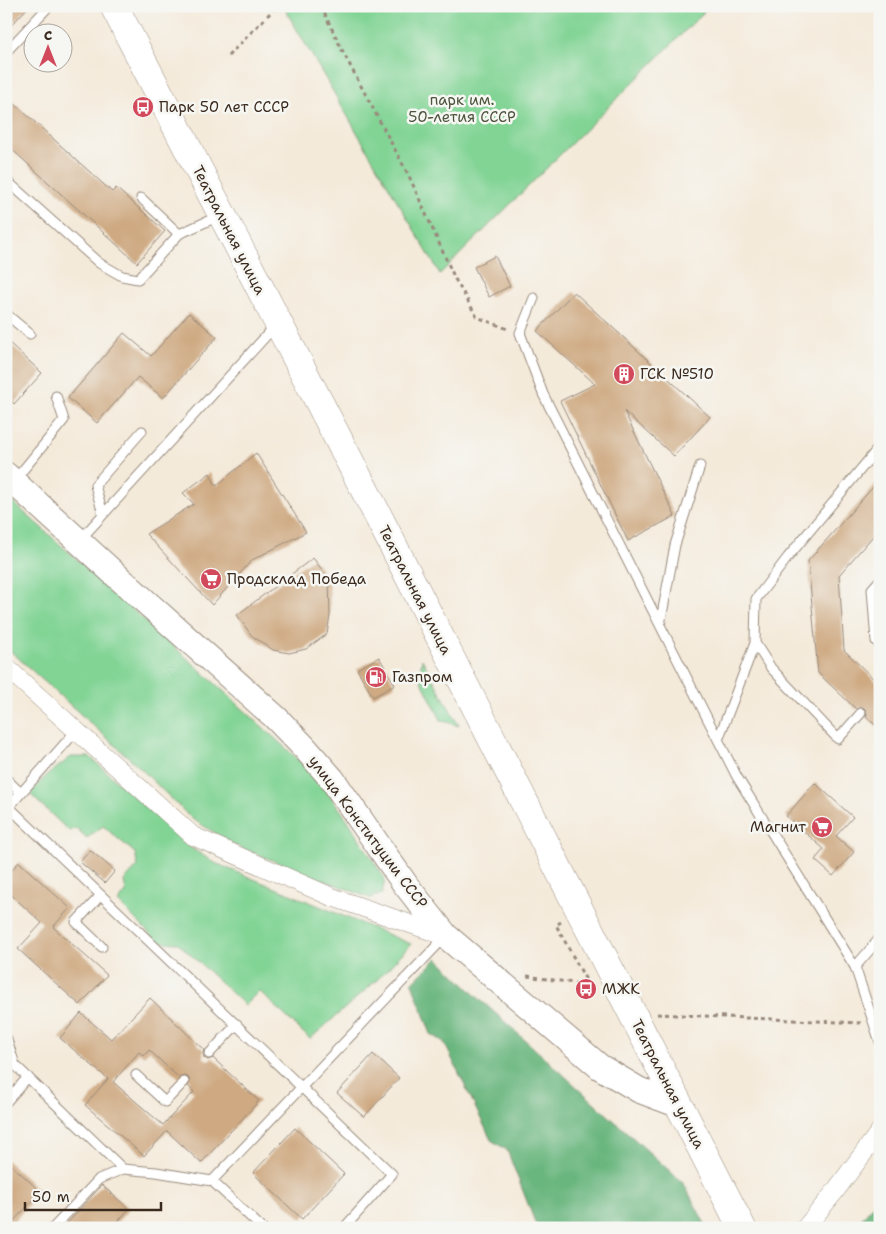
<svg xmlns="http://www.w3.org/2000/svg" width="886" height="1234" font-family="'Shantell Sans',sans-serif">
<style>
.green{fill:#82d495;stroke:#5e7f5a}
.forest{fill:#69b67e;stroke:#52704e}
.building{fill:#cea981;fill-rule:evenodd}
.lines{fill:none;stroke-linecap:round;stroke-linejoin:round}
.lane-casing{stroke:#988a7c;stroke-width:11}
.street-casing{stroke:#988a7c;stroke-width:19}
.secondary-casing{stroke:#988a7c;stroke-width:27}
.primary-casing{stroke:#988a7c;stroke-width:29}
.path{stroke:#988a7c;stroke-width:3;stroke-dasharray:4 4;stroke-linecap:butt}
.lane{stroke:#fff;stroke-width:9}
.street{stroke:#fff;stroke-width:18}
.secondary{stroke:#fff;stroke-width:25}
.primary{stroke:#fff;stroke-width:28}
.labels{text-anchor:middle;stroke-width:5;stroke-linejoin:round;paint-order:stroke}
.park-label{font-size:15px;fill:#4d543c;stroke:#f6f6f2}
.poi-label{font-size:15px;fill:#3b2a1e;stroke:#f6f6f2;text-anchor:start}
.street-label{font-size:15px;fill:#3b2a1e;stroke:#f6f6f2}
</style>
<rect width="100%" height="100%" fill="#f6f6f2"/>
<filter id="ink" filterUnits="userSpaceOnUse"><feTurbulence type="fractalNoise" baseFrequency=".02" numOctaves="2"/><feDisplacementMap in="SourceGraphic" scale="10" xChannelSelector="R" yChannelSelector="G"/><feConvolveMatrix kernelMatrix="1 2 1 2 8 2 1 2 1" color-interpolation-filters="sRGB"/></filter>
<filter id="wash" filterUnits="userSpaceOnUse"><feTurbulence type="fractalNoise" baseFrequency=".0096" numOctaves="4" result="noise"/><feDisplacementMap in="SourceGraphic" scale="20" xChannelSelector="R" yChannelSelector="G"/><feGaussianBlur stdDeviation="1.12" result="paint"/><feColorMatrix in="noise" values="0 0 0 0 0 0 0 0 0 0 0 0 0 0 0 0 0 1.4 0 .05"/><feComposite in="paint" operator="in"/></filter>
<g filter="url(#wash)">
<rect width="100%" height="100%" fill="#f4eada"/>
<path class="green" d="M283 6H710L440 274Z
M6 496 208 677 314 774 347 819 385 879 382 894 370 898 236 846 191 818 137 765 6 647Z
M422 659 459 726 441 720 419 676Z
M71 757H90L191 848 215 863 411 944 378 979 310 1039 259 991 245 1005 178 943 158 942 118 902 126 892 124 881 138 866 135 853 103 826 87 838 76 828 69 831 30 794 45 777Z"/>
<path class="forest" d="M437 958 473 993 684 1184 707 1228H538L535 1222 507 1150 491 1140 444 1042 431 1034 412 983Z
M880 1197V1228H854Z"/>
<g id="blocks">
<path class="building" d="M6 6H29L6 31Z
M6 96 112 192 116 188 165 231 137 263 6 144Z
M495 256 510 286 489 297 474 267Z
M574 292 710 417 674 456 624 411 675 516 628 541 560 401 595 384 537 331Z
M189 313 217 337 163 398 138 377 97 423 68 398 124 333 151 356Z
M6 340 42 373 14 404 6 396Z
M256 453 306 532 252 560 212 605 146 534 194 504 183 493 210 473 216 486Z
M880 479V528L839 575 844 650 880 685V729L866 717 867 714 865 709 862 707 856 709 818 673 808 561Z
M313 558 329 579 330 615 327 634 306 649 289 653 273 650 252 636 237 615Z
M379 657 395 685 373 697 357 669Z
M815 783 853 817 836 836 854 852 833 876 815 860 824 849 786 816Z
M90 850 115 871 105 883 80 862Z
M19 862 70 908 53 927 107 975 80 1005 18 949 42 923 6 890V876Z
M150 998 204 1050 203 1053 204 1058 208 1060 213 1058 259 1101 201 1163 167 1131 144 1156 85 1105 108 1079 60 1038 81 1013 111 1039ZM149 1050 179 1078 183 1076 188 1077 190 1081 188 1086 194 1092 163 1125 113 1082 139 1052 144 1056Z
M373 1054 399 1078 364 1117 337 1093Z
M295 1128 344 1174 302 1219 253 1173Z
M6 1160 41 1192 7 1228H6Z
M102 1185 129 1209 112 1228H63Z"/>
</g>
</g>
<g filter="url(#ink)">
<use href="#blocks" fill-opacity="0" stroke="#988a7c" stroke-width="1"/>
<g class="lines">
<g class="lane-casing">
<path id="lane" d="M6 52 49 6
M6 180 99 263 122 276 138 279 179 234 219 216
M141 198 179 234
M534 298 520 333 543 394 737 777 855 967 880 1042
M6 314 30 334
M14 481 64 420 56 396
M103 514 95 485 142 431
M79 541 276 325
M880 580 872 589 876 641 880 645
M660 625 675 545 700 466
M861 713 838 739 771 668 755 643 756 599 788 557 880 446
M718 740 755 643
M6 779 21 793
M9 807 392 1174 344 1228
M6 810 76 731
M101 895 76 922 102 947
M855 967 880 938
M6 1037 15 1065 123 1169
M209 1054 237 1024
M136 1075 165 1102 184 1082
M6 1102 28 1077
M53 1228 99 1179 123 1169 156 1172 212 1181
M262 1228 212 1181 446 936"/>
</g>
<g class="street-casing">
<path id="street" d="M6 667 193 836 332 897 445 936
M805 1228 833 1194 880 1131"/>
</g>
<g class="secondary-casing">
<path id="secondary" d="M6 475 118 577 275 717 304 747 332 779 405 884 446 936 600 1067 639 1090 679 1105"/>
</g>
<g class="primary-casing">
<path id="primary" d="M114 6 374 508 742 1228"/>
</g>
<path class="path" d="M321 6 345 56 409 176 455 279 477 317 508 329
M228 56 277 6
M527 976 580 984 587 982 556 925 561 922
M657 1014 861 1023"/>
<use href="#lane" class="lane"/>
<use href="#street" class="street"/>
<use href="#secondary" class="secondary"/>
<use href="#primary" class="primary"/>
</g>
</g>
<defs>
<g id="bus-disc" transform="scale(1.125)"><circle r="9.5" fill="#d1495b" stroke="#f6f6f2"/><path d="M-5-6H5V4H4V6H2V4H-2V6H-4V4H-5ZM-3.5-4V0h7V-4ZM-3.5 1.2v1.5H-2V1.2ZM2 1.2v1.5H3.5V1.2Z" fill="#fff"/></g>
<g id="building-disc" transform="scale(1.125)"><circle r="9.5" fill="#d1495b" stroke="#f6f6f2"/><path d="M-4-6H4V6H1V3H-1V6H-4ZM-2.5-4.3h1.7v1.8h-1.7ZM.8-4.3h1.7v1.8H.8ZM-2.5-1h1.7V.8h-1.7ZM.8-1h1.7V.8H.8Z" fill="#fff"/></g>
<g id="supermarket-disc" transform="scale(1.125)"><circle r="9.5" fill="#d1495b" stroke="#f6f6f2"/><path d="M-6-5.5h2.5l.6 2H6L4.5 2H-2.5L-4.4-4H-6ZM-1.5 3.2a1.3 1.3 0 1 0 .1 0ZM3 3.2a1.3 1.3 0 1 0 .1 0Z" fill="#fff"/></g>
<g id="fuel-disc" transform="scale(1.125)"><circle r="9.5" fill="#d1495b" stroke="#f6f6f2"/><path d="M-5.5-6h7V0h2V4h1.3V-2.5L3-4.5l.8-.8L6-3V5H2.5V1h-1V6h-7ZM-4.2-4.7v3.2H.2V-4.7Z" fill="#fff"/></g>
</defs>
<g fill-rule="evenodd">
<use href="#bus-disc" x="143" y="107"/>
<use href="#building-disc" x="624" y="374"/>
<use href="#supermarket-disc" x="211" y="579"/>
<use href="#fuel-disc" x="376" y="677"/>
<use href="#supermarket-disc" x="822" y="827"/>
<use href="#bus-disc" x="586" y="989"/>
</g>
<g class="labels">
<g class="park-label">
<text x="462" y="105">парк им.<tspan x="462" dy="17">50-летия СССР</tspan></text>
</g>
<g class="poi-label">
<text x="159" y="112">Парк 50 лет СССР</text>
<text x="640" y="379">ГСК №510</text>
<text x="227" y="584">Продсклад Победа</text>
<text x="392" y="682">Газпром</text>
<text x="806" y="832" text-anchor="end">Магнит</text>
<text x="602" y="994">МЖК</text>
</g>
<g class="street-label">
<text transform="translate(229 230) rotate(63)" y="5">Театральная улица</text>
<text transform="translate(415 590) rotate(63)" y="5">Театральная улица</text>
<text transform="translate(368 832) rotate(53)" y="5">улица Конституции СССР</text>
<text transform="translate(668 1084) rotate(63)" y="5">Театральная улица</text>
</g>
</g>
<rect width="886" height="1234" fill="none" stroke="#f6f6f2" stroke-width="25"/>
<g transform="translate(48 48)"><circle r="24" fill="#f6f6f2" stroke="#aba49d"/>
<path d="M0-4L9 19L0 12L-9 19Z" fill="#d1495b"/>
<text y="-8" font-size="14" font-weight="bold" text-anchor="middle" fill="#3b2a1e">С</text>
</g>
<path d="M25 1202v8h136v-8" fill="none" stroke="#3b2a1e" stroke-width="2.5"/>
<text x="32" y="1202" font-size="15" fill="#3b2a1e" stroke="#f6f6f2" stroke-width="4" paint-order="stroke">50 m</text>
</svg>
